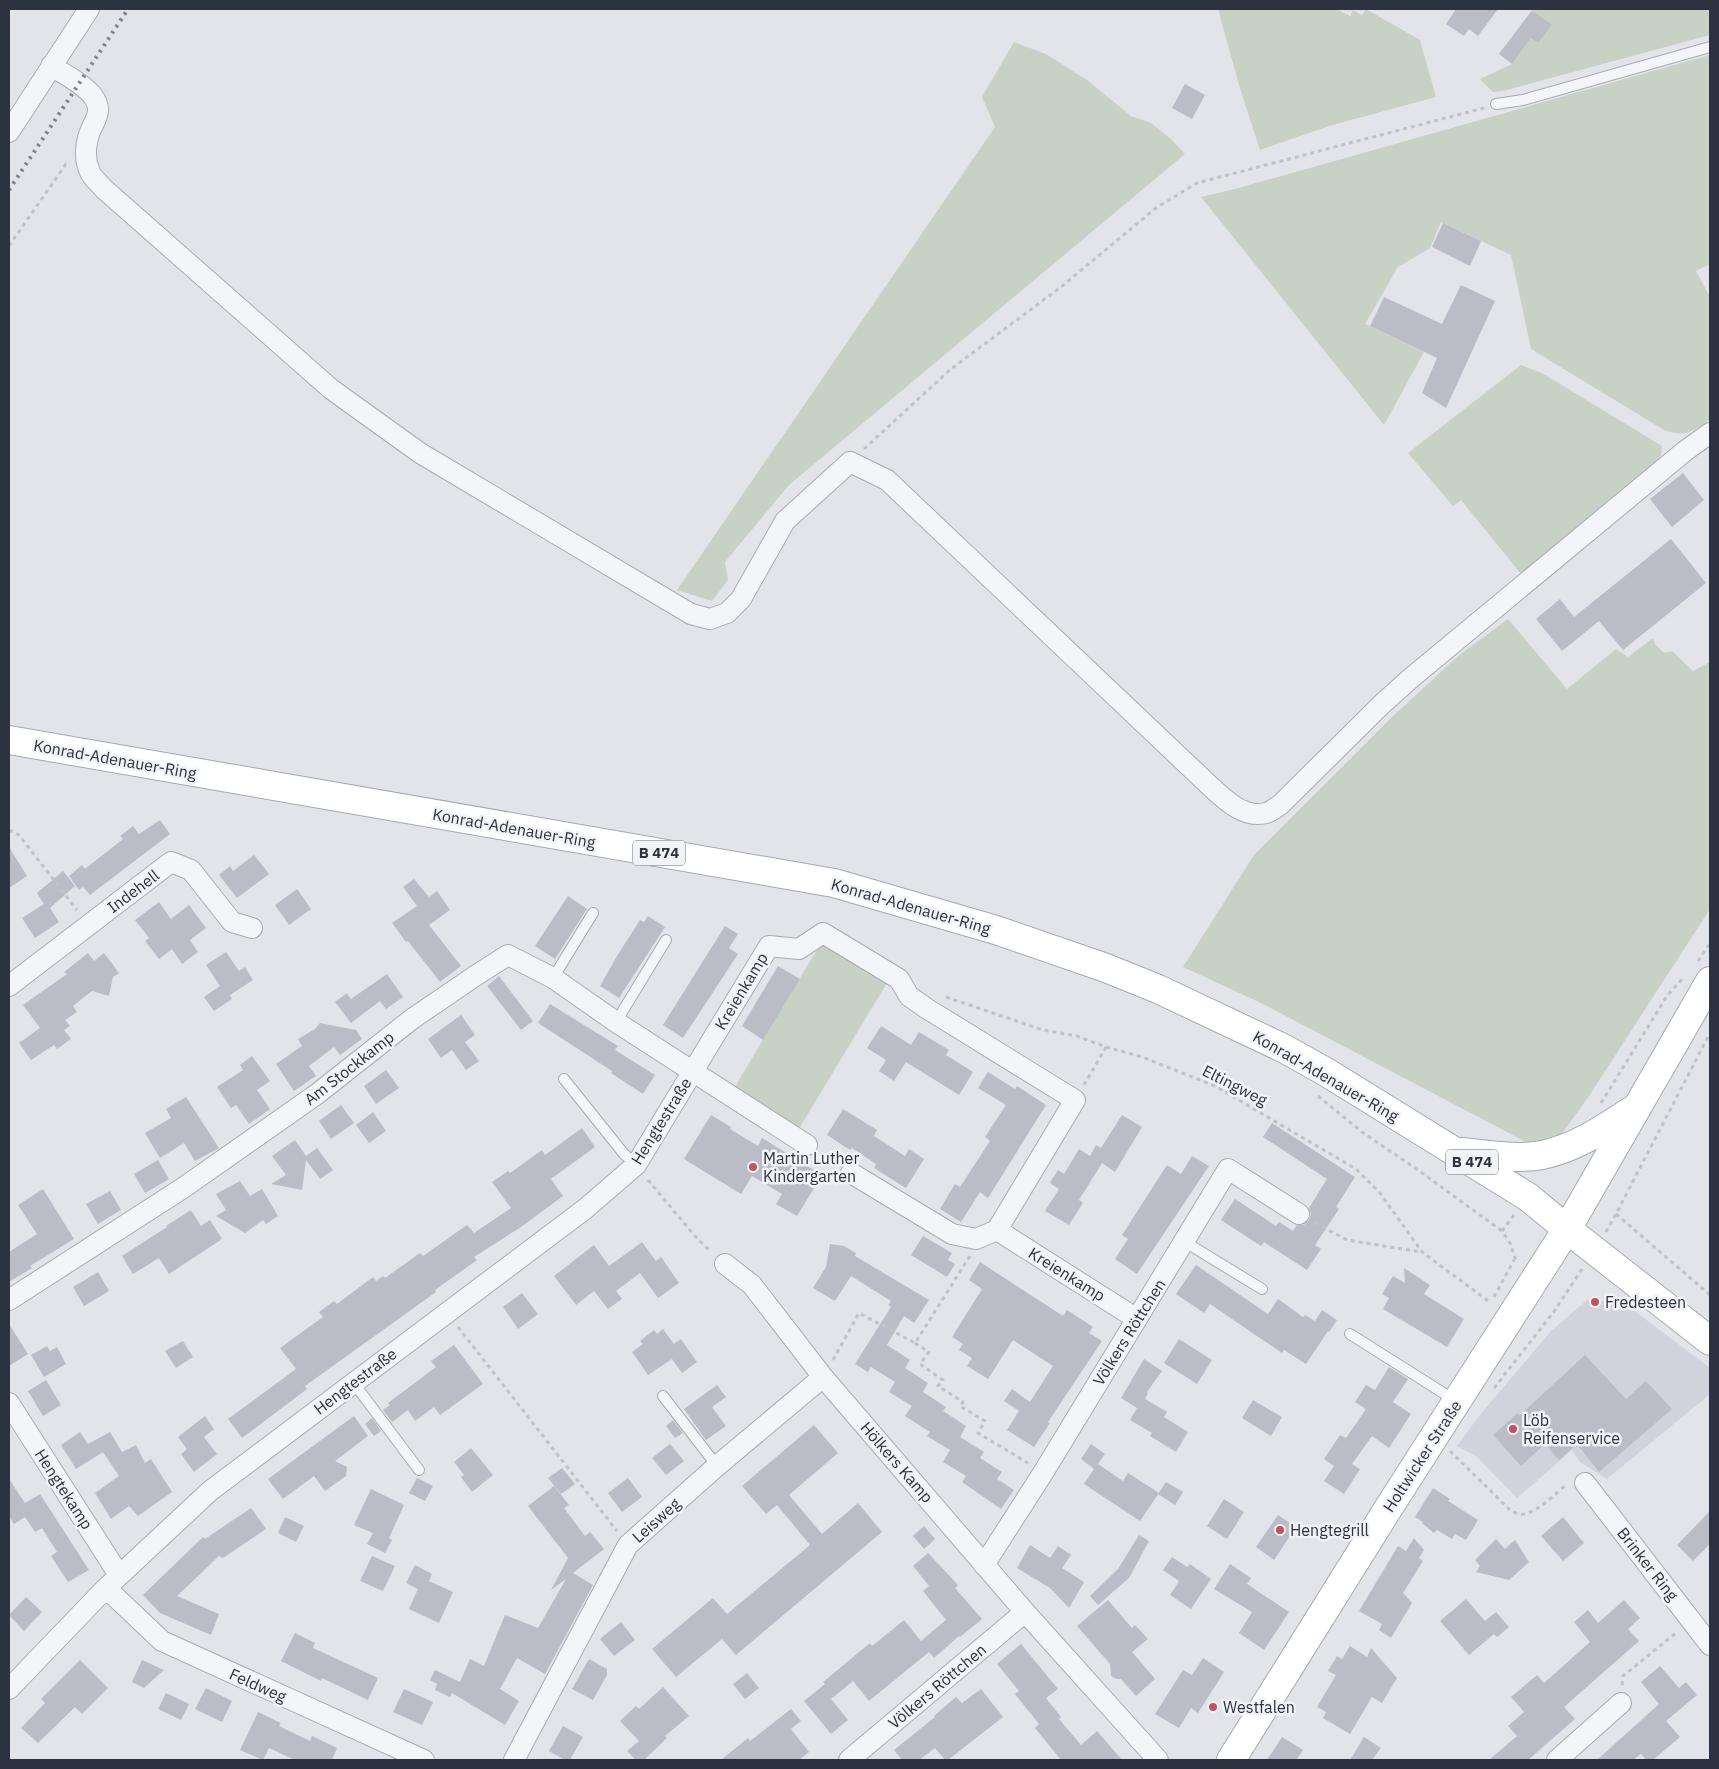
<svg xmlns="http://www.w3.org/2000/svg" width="1719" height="1769" font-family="'IBM Plex Sans',sans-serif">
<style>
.built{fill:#d0d3db}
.green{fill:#c7d2c4}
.building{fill:#babdc5}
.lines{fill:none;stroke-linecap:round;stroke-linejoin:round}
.lane-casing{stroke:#a8abb3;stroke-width:12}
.street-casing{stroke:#a8abb3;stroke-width:22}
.secondary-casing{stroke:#a8abb3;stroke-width:30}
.primary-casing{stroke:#a3a8b4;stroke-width:30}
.path{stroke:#c0c2c8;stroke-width:3;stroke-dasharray:4 4;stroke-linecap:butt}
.lane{stroke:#f4f5f8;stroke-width:10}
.street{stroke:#f4f5f8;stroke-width:20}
.secondary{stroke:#fff;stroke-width:28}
.primary{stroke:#fff;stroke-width:28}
.rail{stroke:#7d8391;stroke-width:4;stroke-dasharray:2.5 5;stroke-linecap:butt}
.poi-dot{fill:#c1545e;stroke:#f2f3f7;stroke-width:2}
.labels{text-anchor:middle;stroke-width:5;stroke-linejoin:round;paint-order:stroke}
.shield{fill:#f2f3f7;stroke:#676c76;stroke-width:1}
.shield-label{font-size:15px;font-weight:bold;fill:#2c323f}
.street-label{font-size:16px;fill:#2c323f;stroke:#f2f3f7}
.poi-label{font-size:16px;fill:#2c323f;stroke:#f2f3f7;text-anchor:start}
</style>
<rect width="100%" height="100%" fill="#e2e4e9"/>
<path class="built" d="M1587 1300 1624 1303 1710 1368V1394L1607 1479 1580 1462 1572 1450 1517 1498 1476 1456 1457 1446 1479 1416 1551 1331Z"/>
<path class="green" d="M1218 9H1336L1350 16 1353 10 1362 15 1366 9 1420 40 1436 97 1329 126 1260 150 1239 85Z
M1537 9H1709L1710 11V35L1503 91 1493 92 1480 79 1512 64 1531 38 1538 43 1551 25 1532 10Z
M1014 42 1046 54 1087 80 1131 116 1151 123 1171 139 1185 154 789 485 725 562 728 580 712 601 677 590 995 127 982 97Z
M1710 55V264L1696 271 1710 297V420C1692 431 1686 438 1664 430L1531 349 1511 255 1441 222 1430 248 1398 267 1365 324 1424 352 1384 425 1201 197 1235 189Z
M1521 365 1542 373 1662 446 1661 455 1650 470 1521 574 1461 500 1453 506 1408 453Z
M1508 619 1567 689 1616 649 1628 657 1653 638 1655 644 1664 653 1672 651 1693 671 1710 662V909L1589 1096 1561 1135 1545 1147 1528 1143 1263 1004 1183 967 1254 855 1390 719 1458 656Z
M824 938 890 978 794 1137 730 1095Z"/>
<path class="building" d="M1456 9H1498L1478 36 1469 29 1464 36 1446 24Z
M1532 10 1552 25 1538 43 1531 38 1512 64 1499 54Z
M1185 84 1205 95 1192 119 1172 108Z
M1443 223 1481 241 1470 266 1432 247Z
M1461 285 1495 301 1446 408 1422 393 1437 358 1370 326 1384 297 1442 324Z
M1683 473 1704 500 1672 527 1650 499Z
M1671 539 1706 583 1623 650 1599 621 1562 651 1536 619 1560 599 1574 617Z
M160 820 170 834 90 895 83 887 79 890 69 876 82 865 85 869 123 839 120 836 133 826 139 834Z
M9 847 27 876 9 888Z
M254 855 269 874 237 898 219 875 230 866 233 871Z
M63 871 75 886 50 908 59 922 35 938 22 918 44 904 37 893Z
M414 879 429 897 437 891 450 910 429 925 461 966 440 982 408 941 406 942 392 923 417 906 403 887Z
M297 889 311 909 289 925 275 905Z
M568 896 587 909 555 959 535 946Z
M159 902 171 919 189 905 206 928 190 940 198 952 182 964 172 949 159 959 145 941 149 938 135 920Z
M648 916 665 927 619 998 600 986 617 956 640 920 644 922Z
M725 926 738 934 729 948 738 954 683 1038 663 1025Z
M226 952 239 971 245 967 253 980 230 995 232 999 214 1011 204 997 220 986 206 965Z
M88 953 94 961 104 953 119 973 113 977 109 996 92 991 73 1006 77 1012 65 1020 70 1026 64 1030 71 1039 57 1049 54 1045 31 1060 19 1043 40 1028 23 1005 67 974 64 972Z
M778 966 800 979 763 1040 742 1026Z
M387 974 403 997 386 1009 380 1001 351 1023 335 1002 347 993 351 999Z
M499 976 533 1021 521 1030 487 986Z
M550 1004 618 1046 615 1050 655 1075 643 1094 611 1073 612 1071 538 1023Z
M461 1015 475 1035 465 1042 479 1061 466 1070 452 1050 441 1058 428 1039Z
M320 1023 356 1030 362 1039 340 1055 334 1047 309 1066 316 1076 294 1091 276 1064 302 1046 298 1039 315 1029Z
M881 1026 911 1045 919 1032 949 1050 946 1055 973 1072 959 1095 906 1062 894 1081 879 1071 886 1060 867 1048Z
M252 1056 270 1081 257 1090 270 1109 249 1124 236 1105 231 1108 217 1087 243 1070 240 1065Z
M386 1070 399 1088 376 1104 364 1086Z
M988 1072 1015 1089 1017 1086 1046 1105 988 1198 980 1192 961 1222 940 1209 955 1184 960 1187 990 1141 985 1137 1006 1105 978 1088Z
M186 1097 219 1148 195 1161 184 1143 160 1158 145 1133 171 1118 166 1109Z
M341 1105 354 1123 331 1139 319 1121Z
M843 1109 877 1130 874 1136 905 1156 909 1149 924 1159 906 1188 874 1168 876 1164 852 1148 850 1150 827 1135Z
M373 1112 386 1131 369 1143 356 1125Z
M711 1115 731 1127 730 1129 758 1146 762 1138 822 1175 797 1216 776 1204 782 1194 752 1176 741 1194 684 1159Z
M1122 1115 1142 1127 1115 1172 1102 1163 1079 1200 1083 1203 1069 1225 1045 1211 1059 1189 1050 1183 1058 1170 1064 1174 1079 1149 1090 1156 1096 1145 1101 1148Z
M1272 1123 1355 1177 1336 1207 1339 1209 1315 1245 1321 1249 1307 1270 1264 1242 1261 1246 1221 1220 1235 1199 1276 1226 1279 1222 1293 1231 1297 1225H1304L1309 1220 1311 1214 1309 1208 1327 1179 1263 1137Z
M582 1128 595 1147 551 1179 563 1196 521 1227 474 1257 477 1260 435 1290 436 1292 305 1386 307 1389 242 1438 228 1419 296 1369 280 1348 323 1317 319 1312 334 1301 337 1304 373 1277 376 1281 383 1276 385 1278 420 1253 423 1256 467 1225 474 1233 511 1208 492 1182 508 1171 510 1173 542 1150 545 1155Z
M295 1140 306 1156 317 1148 333 1170 320 1179 306 1160 302 1190 271 1184 286 1175 272 1156Z
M1192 1156 1209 1166 1137 1274 1115 1259 1128 1239 1122 1235 1167 1165 1181 1174Z
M158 1160 169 1179 145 1193 134 1174Z
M240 1181 250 1196 262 1189 278 1216 266 1224 263 1220 245 1233 216 1216 226 1210 216 1194Z
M43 1189 74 1239 30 1266 32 1268 9 1282V1252L37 1234 18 1205Z
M110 1191 121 1210 98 1224 86 1204Z
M191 1210 201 1226 210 1220 222 1239 169 1274 159 1258 133 1274 122 1256 167 1227 166 1226Z
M923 1236 952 1253 948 1260 955 1264 947 1277 911 1255Z
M642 1242 656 1261 661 1257 679 1283 658 1298 640 1273 616 1291 622 1299 608 1309 594 1291 576 1305 554 1276 594 1245 609 1266Z
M830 1244 844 1246 856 1253 855 1256 929 1300 914 1323 904 1316 887 1345 910 1360 905 1368 928 1383 923 1392 946 1407 943 1411 966 1426 960 1437 984 1452 980 1458 1002 1472 997 1479 1014 1490 1001 1509 962 1482 966 1476 943 1462 950 1450 927 1436 930 1432 905 1416 912 1406 889 1392 895 1382 871 1367 868 1372 855 1364 891 1307 888 1305 891 1301 851 1276 835 1301 813 1288 826 1267Z
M980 1262 1063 1316 1067 1310 1093 1327 1089 1333 1102 1341 1048 1422 1050 1423 1034 1447 1007 1430 1019 1411 1004 1401 1012 1389 1030 1402 1053 1366 1013 1340 988 1379 967 1366 972 1358 959 1350 963 1344 952 1337 982 1289 969 1280Z
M1196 1265 1268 1314 1278 1299 1303 1317 1305 1315 1315 1321 1322 1310 1337 1320 1329 1332 1328 1331 1306 1364 1284 1350 1282 1353 1210 1304 1204 1313 1176 1294Z
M1404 1268 1430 1285 1424 1294 1464 1319 1447 1347 1383 1309 1389 1298 1382 1294 1393 1276 1405 1283Z
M98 1272 109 1291 84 1306 73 1287Z
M522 1293 538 1314 518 1329 503 1307Z
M9 1324 28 1354 9 1366Z
M663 1329 674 1344 681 1339 697 1362 682 1373 672 1359 648 1375 632 1352 643 1344 640 1341 654 1330 657 1334Z
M1179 1339 1212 1360 1197 1384 1164 1363Z
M183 1341 193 1357 176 1368 165 1351Z
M454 1345 483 1384 440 1415 434 1407 415 1421 408 1410 392 1422 383 1410 390 1405 388 1403 436 1367 431 1361Z
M47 1346 50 1351 57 1347 66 1364 44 1377 31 1355Z
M1585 1355 1626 1399 1646 1381 1672 1409 1599 1472 1577 1444 1559 1460 1545 1444 1521 1466 1493 1435 1518 1413 1520 1415Z
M1144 1359 1162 1371 1147 1392 1148 1393 1145 1399 1167 1412 1164 1417 1188 1432 1176 1452 1150 1436 1152 1433 1130 1420 1137 1408 1121 1398Z
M1389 1367 1408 1379 1393 1402 1411 1414 1389 1448 1372 1436 1352 1464 1360 1469 1344 1494 1324 1481 1334 1466 1324 1459 1340 1435 1346 1438 1366 1409 1355 1402 1366 1385 1375 1390Z
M46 1380 61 1405 43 1416 28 1391Z
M717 1385 726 1397 712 1407 726 1426 706 1440 684 1409Z
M1253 1400 1282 1417 1271 1436 1242 1418Z
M205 1416 214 1429 204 1437 217 1454 194 1472 181 1454 187 1449 178 1437Z
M354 1416 368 1436 335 1461 347 1467 346 1476 325 1491 314 1476 283 1499 268 1479Z
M372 1418 381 1431 374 1436 365 1424Z
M673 1420 683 1433 675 1438 666 1426Z
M814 1425 838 1453 789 1495 822 1534 858 1503 882 1532 736 1655 722 1639 676 1677 652 1649 713 1598 727 1614 810 1545 777 1505 766 1514 742 1486Z
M80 1432 88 1444 110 1432 122 1452 136 1445 145 1463 151 1459 172 1492 138 1516 129 1506 111 1519 95 1493 119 1476 103 1452 76 1469 61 1445Z
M670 1444 684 1461 666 1475 652 1458Z
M1091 1444 1105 1454 1098 1464 1123 1481 1128 1473 1159 1493 1140 1521 1084 1484 1094 1469 1081 1459Z
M471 1448 493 1475 472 1492 461 1477 464 1475 454 1462Z
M562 1468 575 1484 561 1494 548 1478Z
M417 1478 433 1486 425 1501 409 1493Z
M628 1478 642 1497 622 1512 608 1493Z
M9 1479 25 1503 40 1494 89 1570 68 1582 51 1556 57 1552 42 1528 35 1532 25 1517 14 1524 9 1516Z
M1166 1482 1183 1492 1175 1505 1158 1494Z
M554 1486 569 1505 564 1508 585 1536 590 1532 604 1549 573 1573 593 1585 545 1674 517 1658 500 1689 519 1701 505 1725 452 1693 450 1697 435 1690 437 1684 430 1680 435 1670 460 1682 470 1659 484 1666 505 1615 538 1628 566 1579 551 1590 568 1558 528 1506Z
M1433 1488 1450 1499 1448 1501 1478 1520 1466 1540 1455 1534 1452 1539 1437 1530 1434 1533 1422 1523 1423 1522 1415 1517Z
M371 1489 404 1505 389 1538 392 1540 385 1553 367 1544 373 1533 354 1525Z
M1224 1499 1244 1512 1227 1539 1207 1526Z
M251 1508 266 1529 223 1558 219 1556 177 1596 219 1614 211 1635 160 1613 143 1595 203 1537 205 1539Z
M1710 1511V1544L1693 1561 1677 1545Z
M1278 1515 1296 1527 1274 1560 1256 1547Z
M285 1517 304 1526 296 1542 278 1533Z
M1563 1517 1584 1543 1563 1561 1541 1536Z
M924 1526 935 1539 924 1549 913 1536Z
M1139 1535 1149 1541 1129 1578 1098 1605 1090 1596 1118 1569Z
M1414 1538 1424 1550 1419 1558 1423 1561 1403 1593 1412 1603 1391 1638 1379 1630 1382 1624 1359 1611 1398 1546 1406 1551Z
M1496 1539 1505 1549 1515 1540 1529 1562 1509 1580 1476 1572 1480 1566 1475 1560Z
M1030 1545 1050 1558 1058 1546 1071 1555 1062 1568 1084 1582 1069 1608 1050 1588 1017 1568Z
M928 1553 958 1585 955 1588 982 1619 960 1637 959 1636 934 1658 929 1652 869 1701 853 1681 831 1699 848 1720 831 1734 804 1701 825 1684 823 1682 870 1643 872 1646 904 1620 921 1641 946 1620 923 1591 929 1586 913 1566Z
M372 1556 395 1566 383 1591 360 1581Z
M1172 1557 1187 1567 1190 1564 1211 1579 1191 1609 1170 1595 1179 1581 1163 1570Z
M1230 1564 1251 1578 1247 1584 1289 1612 1264 1650 1239 1633 1252 1612 1214 1589Z
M415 1565 432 1574 429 1581 453 1592 439 1623 409 1609 418 1589 406 1583Z
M26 1597 42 1612 24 1631 9 1615Z
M1466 1599 1485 1621 1496 1612 1509 1627 1497 1637 1494 1634 1469 1655 1440 1621Z
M1108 1600 1132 1628 1135 1625 1148 1639 1132 1652 1155 1679 1136 1696 1121 1679H1117L1111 1676 1110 1664 1077 1626Z
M1624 1600 1640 1618 1628 1629 1639 1641 1564 1707 1575 1719 1528 1760H1489L1517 1736 1508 1726 1524 1712 1511 1697 1537 1675 1544 1683 1590 1642 1574 1622 1588 1610 1598 1623Z
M621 1622 635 1640 614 1656 600 1639Z
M295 1633 315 1643 313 1648 378 1678 368 1700 322 1678 321 1681 281 1661Z
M1021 1644 1058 1689 1046 1698 1061 1717 1059 1719 1081 1745 1097 1731 1122 1760H1061L1035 1728 1039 1724 1015 1694 1019 1691 997 1664Z
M1350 1646 1367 1657 1371 1648 1397 1678 1382 1703 1372 1697 1350 1734 1323 1718 1326 1712 1317 1707 1336 1675 1328 1671 1337 1656 1342 1659Z
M1203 1658 1224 1672 1198 1713 1191 1708 1179 1728 1155 1714 1183 1670 1192 1675Z
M589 1659 607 1669V1675L593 1700 572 1689Z
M80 1660 108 1688 82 1714 75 1707 38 1743 21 1728 45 1703 41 1699Z
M142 1660 164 1670 144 1688 132 1682Z
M1660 1666 1679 1688 1686 1682 1697 1695 1666 1721 1680 1737 1653 1760H1646L1641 1754 1633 1760H1597L1659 1704 1641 1682Z
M747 1673 759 1688 745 1699 733 1684Z
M663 1687 689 1716 665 1736 667 1738 644 1760H636L627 1751 639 1741 620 1721 636 1706 639 1709Z
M206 1688 232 1701 222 1722 195 1709Z
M404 1689 433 1702 422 1725 393 1712Z
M981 1689 1003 1717 948 1760H945L935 1748 919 1760H902L894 1750 935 1717 934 1716 956 1697 962 1703Z
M166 1693 189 1704 181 1720 158 1709Z
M791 1709 801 1721 791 1729 809 1752 799 1760H721L748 1738 750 1741Z
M258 1712 281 1723 279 1726 310 1741 312 1736 337 1748 332 1760H295L269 1748 263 1760 240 1750Z
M563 1726 583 1737 570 1760H565L549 1751Z
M1282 1737 1303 1750 1296 1760H1267Z
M1364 1737 1381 1748 1372 1760H1350Z"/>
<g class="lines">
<g class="lane-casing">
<path id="lane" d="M1496 104 1523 100 1710 47
M553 978 593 913
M616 1022 666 940
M564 1079 624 1154 636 1165
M1185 1242 1262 1289
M1350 1334 1456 1401
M353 1382 419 1470
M663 1396 717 1466"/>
</g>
<g class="street-casing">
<path id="street" d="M51 66C64 74 82 83 92 95 106 113 92 121 88 138 85 149 85 161 90 172 92 178 100 184 104 189L331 389 420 453 691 614 710 619 727 613 741 599 785 521 850 462 887 480 1210 786C1224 799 1244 819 1266 813 1271 812 1276 807 1280 805L1381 705 1411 678 1685 451 1710 433
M9 132 89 9
M9 986 171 862 191 870 232 922 252 928
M997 1230 1137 1319
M725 1264 752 1285 823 1377 1025 1612 1158 1760
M9 1300 183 1188 317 1094 412 1019 475 976 508 955 553 978 616 1022 807 1145
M9 1403 119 1575
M1585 1483 1710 1645
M984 1565 1043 1473 1228 1169 1299 1214
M106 1588 162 1641 424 1760
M9 1689 106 1588 210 1491 585 1209 636 1165 769 946 799 949 823 933 899 979 909 996 926 1008 1075 1100 997 1230 976 1239 952 1234 851 1173
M514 1760 628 1545 717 1466 823 1377
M849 1760 1025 1612
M1557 1760 1621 1703"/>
</g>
<g class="secondary-casing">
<path id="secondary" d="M1231 1760 1391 1504 1567 1229 1710 1341"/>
</g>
<g class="primary-casing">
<path id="primary" d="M9 740 834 883 996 930 1106 968 1158 989 1285 1049 1326 1072 1528 1197 1567 1229 1710 981
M1461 1152C1487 1154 1516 1160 1542 1155 1576 1148 1605 1128 1634 1109"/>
</g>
<path class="path" d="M9 246 66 164 68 163
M864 449 951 369 1061 287 1156 208 1197 183 1484 108
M9 830 19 835 77 910
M1698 961 1710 943
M946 997 1043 1030 1077 1036 1106 1047 1142 1057 1215 1086 1356 1169 1380 1193 1422 1252 1491 1303
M1084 1085 1106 1047
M1318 1096 1362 1132 1418 1170 1502 1231
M1601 1103 1667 996 1684 977
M823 1155 836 1164
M648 1180 694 1235 711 1252
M1616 1214 1710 1295
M1514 1215 1502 1231 1510 1243 1516 1261
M1315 1223 1347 1240 1421 1252
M1606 1232 1616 1214 1710 1033
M1494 1297 1514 1260
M458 1327 617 1531
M915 1343 929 1352 920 1364 943 1380 938 1386 963 1402 960 1406 985 1421 978 1433 1028 1463
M833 1360 859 1313 915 1343 970 1256
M1494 1388 1553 1313 1582 1269
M1450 1451 1509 1509C1513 1512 1519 1515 1524 1514 1539 1511 1555 1494 1567 1484
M1622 1685 1623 1676 1677 1632"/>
<use href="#lane" class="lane"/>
<use href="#street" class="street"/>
<use href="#secondary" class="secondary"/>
<use href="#primary" class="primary"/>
<path class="rail" d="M9 190 128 9"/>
</g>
<g class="poi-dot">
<circle cx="753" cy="1167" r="5"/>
<circle cx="1595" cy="1302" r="5"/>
<circle cx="1513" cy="1429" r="5"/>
<circle cx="1280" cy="1530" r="5"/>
<circle cx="1213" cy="1707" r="5"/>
</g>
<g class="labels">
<g class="shield">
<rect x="633" y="840.5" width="52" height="25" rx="4"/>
<rect x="1446" y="1149.5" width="52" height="25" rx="4"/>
</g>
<g class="shield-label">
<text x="659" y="858">B 474</text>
<text x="1472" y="1167">B 474</text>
</g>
<g class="street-label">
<text transform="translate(115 759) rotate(10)" y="6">Konrad-Adenauer-Ring</text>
<text transform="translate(514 828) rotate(10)" y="6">Konrad-Adenauer-Ring</text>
<text transform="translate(133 891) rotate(-37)" y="6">Indehell</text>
<text transform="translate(911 906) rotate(16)" y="6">Konrad-Adenauer-Ring</text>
<text transform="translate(741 991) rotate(-59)" y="6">Kreienkamp</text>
<text transform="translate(349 1068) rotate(-38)" y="6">Am Stockkamp</text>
<text transform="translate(1326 1076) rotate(30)" y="6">Konrad-Adenauer-Ring</text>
<text transform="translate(1235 1085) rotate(27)" y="6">Eltingweg</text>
<text transform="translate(661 1121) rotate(-58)" y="6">Hengtestraße</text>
<text transform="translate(1067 1274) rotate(32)" y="6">Kreienkamp</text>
<text transform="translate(1129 1332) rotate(-58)" y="6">Völkers Röttchen</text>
<text transform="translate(355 1381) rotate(-37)" y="6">Hengtestraße</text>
<text transform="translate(1422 1456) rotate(-57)" y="6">Holtwicker Straße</text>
<text transform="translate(897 1462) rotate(49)" y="6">Hölkers Kamp</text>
<text transform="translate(64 1489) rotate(57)" y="6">Hengtekamp</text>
<text transform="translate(656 1520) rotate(-42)" y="6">Leisweg</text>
<text transform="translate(1648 1564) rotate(52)" y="6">Brinker Ring</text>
<text transform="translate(258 1685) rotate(24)" y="6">Feldweg</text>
<text transform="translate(937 1686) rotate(-40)" y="6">Völkers Röttchen</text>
</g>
<g class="poi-label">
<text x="763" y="1164">Martin Luther<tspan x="763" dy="18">Kindergarten</tspan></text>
<text x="1605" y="1308">Fredesteen</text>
<text x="1523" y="1426">Löb<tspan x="1523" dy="18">Reifenservice</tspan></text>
<text x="1290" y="1536">Hengtegrill</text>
<text x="1223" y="1713">Westfalen</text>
</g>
</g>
<rect width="1719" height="1769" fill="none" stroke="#2c323f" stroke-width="20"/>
</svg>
